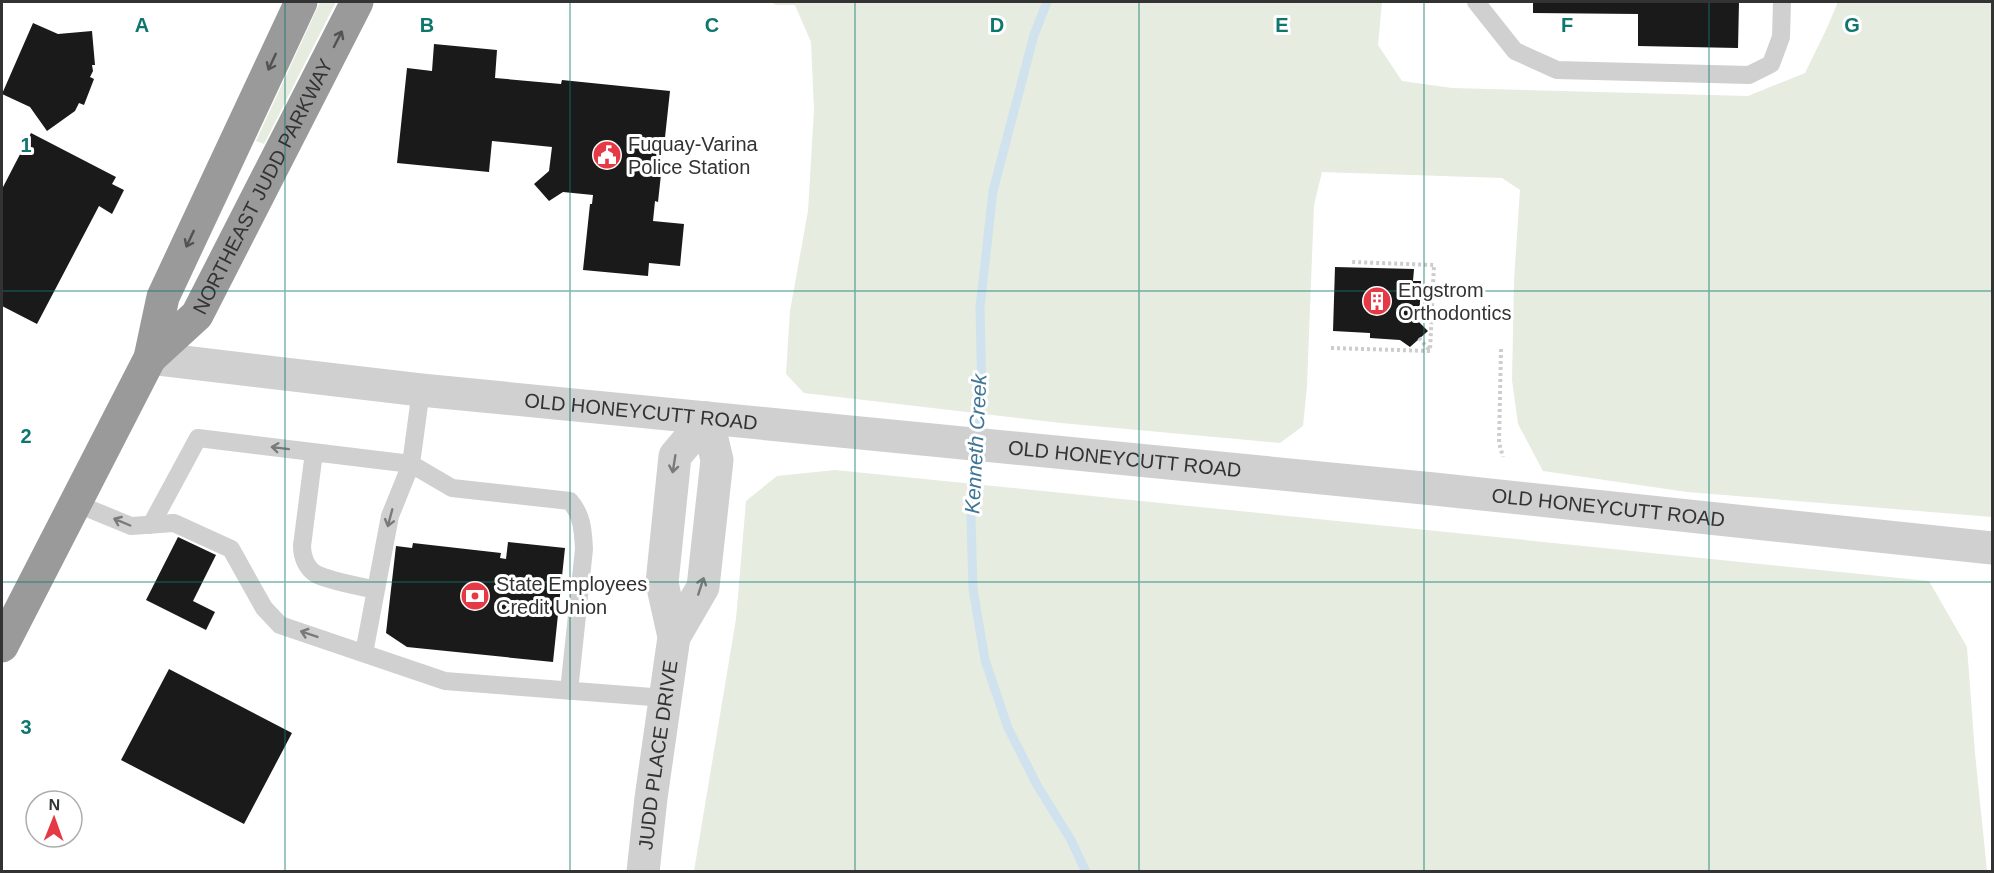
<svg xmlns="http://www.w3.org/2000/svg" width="1994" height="873" font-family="Helvetica,sans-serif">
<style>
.green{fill:#e6ecdf}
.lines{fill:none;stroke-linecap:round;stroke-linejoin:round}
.stream{stroke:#cfe2ee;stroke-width:9}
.building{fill:#1a1a1a}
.path{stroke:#cdcdcd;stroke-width:4;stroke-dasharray:3 3;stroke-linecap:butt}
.lane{stroke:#d0d0d0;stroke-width:18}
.street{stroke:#d0d0d0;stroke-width:33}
.highway{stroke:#9a9a9a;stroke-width:33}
.oneway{stroke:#525252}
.oneway2{stroke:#7a7a7a}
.grid{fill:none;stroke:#0f766e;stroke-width:1.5;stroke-opacity:0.55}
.labels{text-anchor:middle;stroke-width:6;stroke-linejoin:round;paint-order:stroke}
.poi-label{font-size:20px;fill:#333;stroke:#fff;text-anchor:start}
.street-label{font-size:20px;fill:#333;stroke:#fff}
.water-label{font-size:21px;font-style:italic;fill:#3f7597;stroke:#fff}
.grid-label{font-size:20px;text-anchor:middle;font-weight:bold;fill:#0f766e;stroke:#fff;stroke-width:6;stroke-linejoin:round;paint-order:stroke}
</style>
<rect width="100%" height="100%" fill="#fff"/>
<path class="green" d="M320 2H336L264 144 256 141Z
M771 2H1382L1378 45 1402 81 1452 88 1748 96 1805 73 1826 30 1838 2H1992V517L1687 492 1543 471 1518 424 1512 380 1514 281 1520 190 1502 178 1322 172 1314 205 1307 386 1303 426 1280 443 1061 423 804 393 786 374 790 311 808 211 814 110 811 42 795 5H776Z
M835 470 1929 581 1967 647 1975 753 1987 871H694L736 619 746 501 777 476Z"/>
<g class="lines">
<path class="stream" d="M1047 2 1034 35 993 191 980 308 982 394 971 518 973 589 985 660 1008 728 1037 785 1071 840 1086 872"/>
</g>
<path class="building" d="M1533 2H1739L1738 48 1638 46V14L1533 13Z
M33 23 58 34 92 31 95 65H92L93 71 90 77 94 79 84 105 79 103 75 111 47 131 30 107 2 94Z
M434 44 497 50 495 78 561 84 562 80 670 91 658 202 655 201 653 221 684 224 680 266 649 263 648 276 583 270 590 204H592L593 195 563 192 549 201 534 184 549 171 552 147 492 141 489 172 397 163 407 68 432 71Z
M31 133 116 177 112 184 124 190 112 214 99 206 37 324 2 306V189Z
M1335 267 1414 269 1413 281H1421L1419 322 1428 331 1410 347 1400 340 1370 338V333L1333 331Z
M178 537 216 555 193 601 215 612 206 630 146 600Z
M508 542 565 548 553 662 407 647 386 633 396 546 412 548 413 543 501 553 500 558 506 559Z
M169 669 292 733 244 824 121 760Z"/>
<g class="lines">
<path class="path" d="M1419 338 1430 351
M1331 348 1430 351 1434 265 1352 262
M1501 349 1499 443 1503 457"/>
<path class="lane" d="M1476 2 1515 51 1557 70 1749 75 1771 64 1781 37 1782 2
M421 390 411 464 452 488 570 501C582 515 583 530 584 549L569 691
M314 452 302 546C302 556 306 568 316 574 329 581 360 586 375 590
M75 503 131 526 174 523 231 549 264 608 280 625 445 681 665 698
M151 525 198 438 411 464 390 516 364 653"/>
<g class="street">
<path id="s1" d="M150 358 421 390 1434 489 1992 548"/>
<path d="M674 637 703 587 717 460 707 418"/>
<path id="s2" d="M643 872 651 798 674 637 662 583 675 456 707 418"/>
</g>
<g class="highway">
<path id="s3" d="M150 358 197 315 357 2"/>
<path d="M2 646 150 358 163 297 301 2"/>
</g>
</g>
<defs><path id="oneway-shaft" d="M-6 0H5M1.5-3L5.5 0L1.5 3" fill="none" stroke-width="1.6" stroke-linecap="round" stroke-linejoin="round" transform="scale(1.5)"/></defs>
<g class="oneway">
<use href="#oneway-shaft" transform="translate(338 39) rotate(-63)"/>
<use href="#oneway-shaft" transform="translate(272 62) rotate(115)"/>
<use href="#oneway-shaft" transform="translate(190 239) rotate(115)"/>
</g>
<g class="oneway2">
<use href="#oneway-shaft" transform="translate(280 448) rotate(-173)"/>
<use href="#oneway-shaft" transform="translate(674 464) rotate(99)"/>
<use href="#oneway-shaft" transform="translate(390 518) rotate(105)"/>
<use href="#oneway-shaft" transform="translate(122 522) rotate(-157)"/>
<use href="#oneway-shaft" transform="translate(701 586) rotate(-72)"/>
<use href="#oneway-shaft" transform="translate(309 634) rotate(-161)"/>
</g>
<path class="grid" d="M285 2V872M570 2V872M855 2V872M1139 2V872M1424 2V872M1709 2V872M2 291H1992M2 582H1992"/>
<defs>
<g id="civic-disc" transform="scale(1.5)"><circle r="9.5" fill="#e63946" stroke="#fff"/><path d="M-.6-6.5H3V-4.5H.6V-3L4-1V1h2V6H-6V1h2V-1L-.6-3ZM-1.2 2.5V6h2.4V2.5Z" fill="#fff"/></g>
<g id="building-disc" transform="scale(1.5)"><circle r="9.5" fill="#e63946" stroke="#fff"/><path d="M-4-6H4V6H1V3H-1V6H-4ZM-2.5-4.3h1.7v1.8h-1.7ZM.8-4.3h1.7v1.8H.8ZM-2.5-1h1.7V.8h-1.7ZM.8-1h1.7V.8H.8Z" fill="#fff"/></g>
<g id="bank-disc" transform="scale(1.5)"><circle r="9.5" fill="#e63946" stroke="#fff"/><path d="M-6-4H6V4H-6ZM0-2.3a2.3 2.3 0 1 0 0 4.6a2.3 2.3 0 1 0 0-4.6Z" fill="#fff"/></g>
</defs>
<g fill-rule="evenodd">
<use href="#civic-disc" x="607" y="155"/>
<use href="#building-disc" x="1377" y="301"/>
<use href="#bank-disc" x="475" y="596"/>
</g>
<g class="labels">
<g class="poi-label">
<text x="628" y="151">Fuquay-Varina<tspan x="628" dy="23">Police Station</tspan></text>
<text x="1398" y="297">Engstrom<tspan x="1398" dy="23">Orthodontics</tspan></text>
<text x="496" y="591">State Employees<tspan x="496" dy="23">Credit Union</tspan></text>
</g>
<g class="street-label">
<text dy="7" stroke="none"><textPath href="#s3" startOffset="208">NORTHEAST JUDD PARKWAY</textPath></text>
<text dy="7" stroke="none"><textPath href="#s1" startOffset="494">OLD HONEYCUTT ROAD</textPath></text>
<text dy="7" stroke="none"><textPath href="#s1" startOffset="980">OLD HONEYCUTT ROAD</textPath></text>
<text dy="7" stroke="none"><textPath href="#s1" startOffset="1466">OLD HONEYCUTT ROAD</textPath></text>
<text dy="7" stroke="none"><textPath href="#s2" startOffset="118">JUDD PLACE DRIVE</textPath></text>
</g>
<g class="water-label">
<text transform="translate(976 444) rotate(-87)" y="7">Kenneth Creek</text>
</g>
</g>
<g class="grid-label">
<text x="142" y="32">A</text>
<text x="427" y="32">B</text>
<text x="712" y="32">C</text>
<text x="997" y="32">D</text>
<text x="1282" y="32">E</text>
<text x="1567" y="32">F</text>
<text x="1852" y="32">G</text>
<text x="26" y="152">1</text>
<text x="26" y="443">2</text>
<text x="26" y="734">3</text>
</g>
<rect width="1994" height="873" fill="none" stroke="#333333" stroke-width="6"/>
<g transform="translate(54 819) rotate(1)"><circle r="28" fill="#ffffff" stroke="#adadad" stroke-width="1.5"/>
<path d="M0-4.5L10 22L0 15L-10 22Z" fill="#e63946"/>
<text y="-9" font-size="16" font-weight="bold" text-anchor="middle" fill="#333333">N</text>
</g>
</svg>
